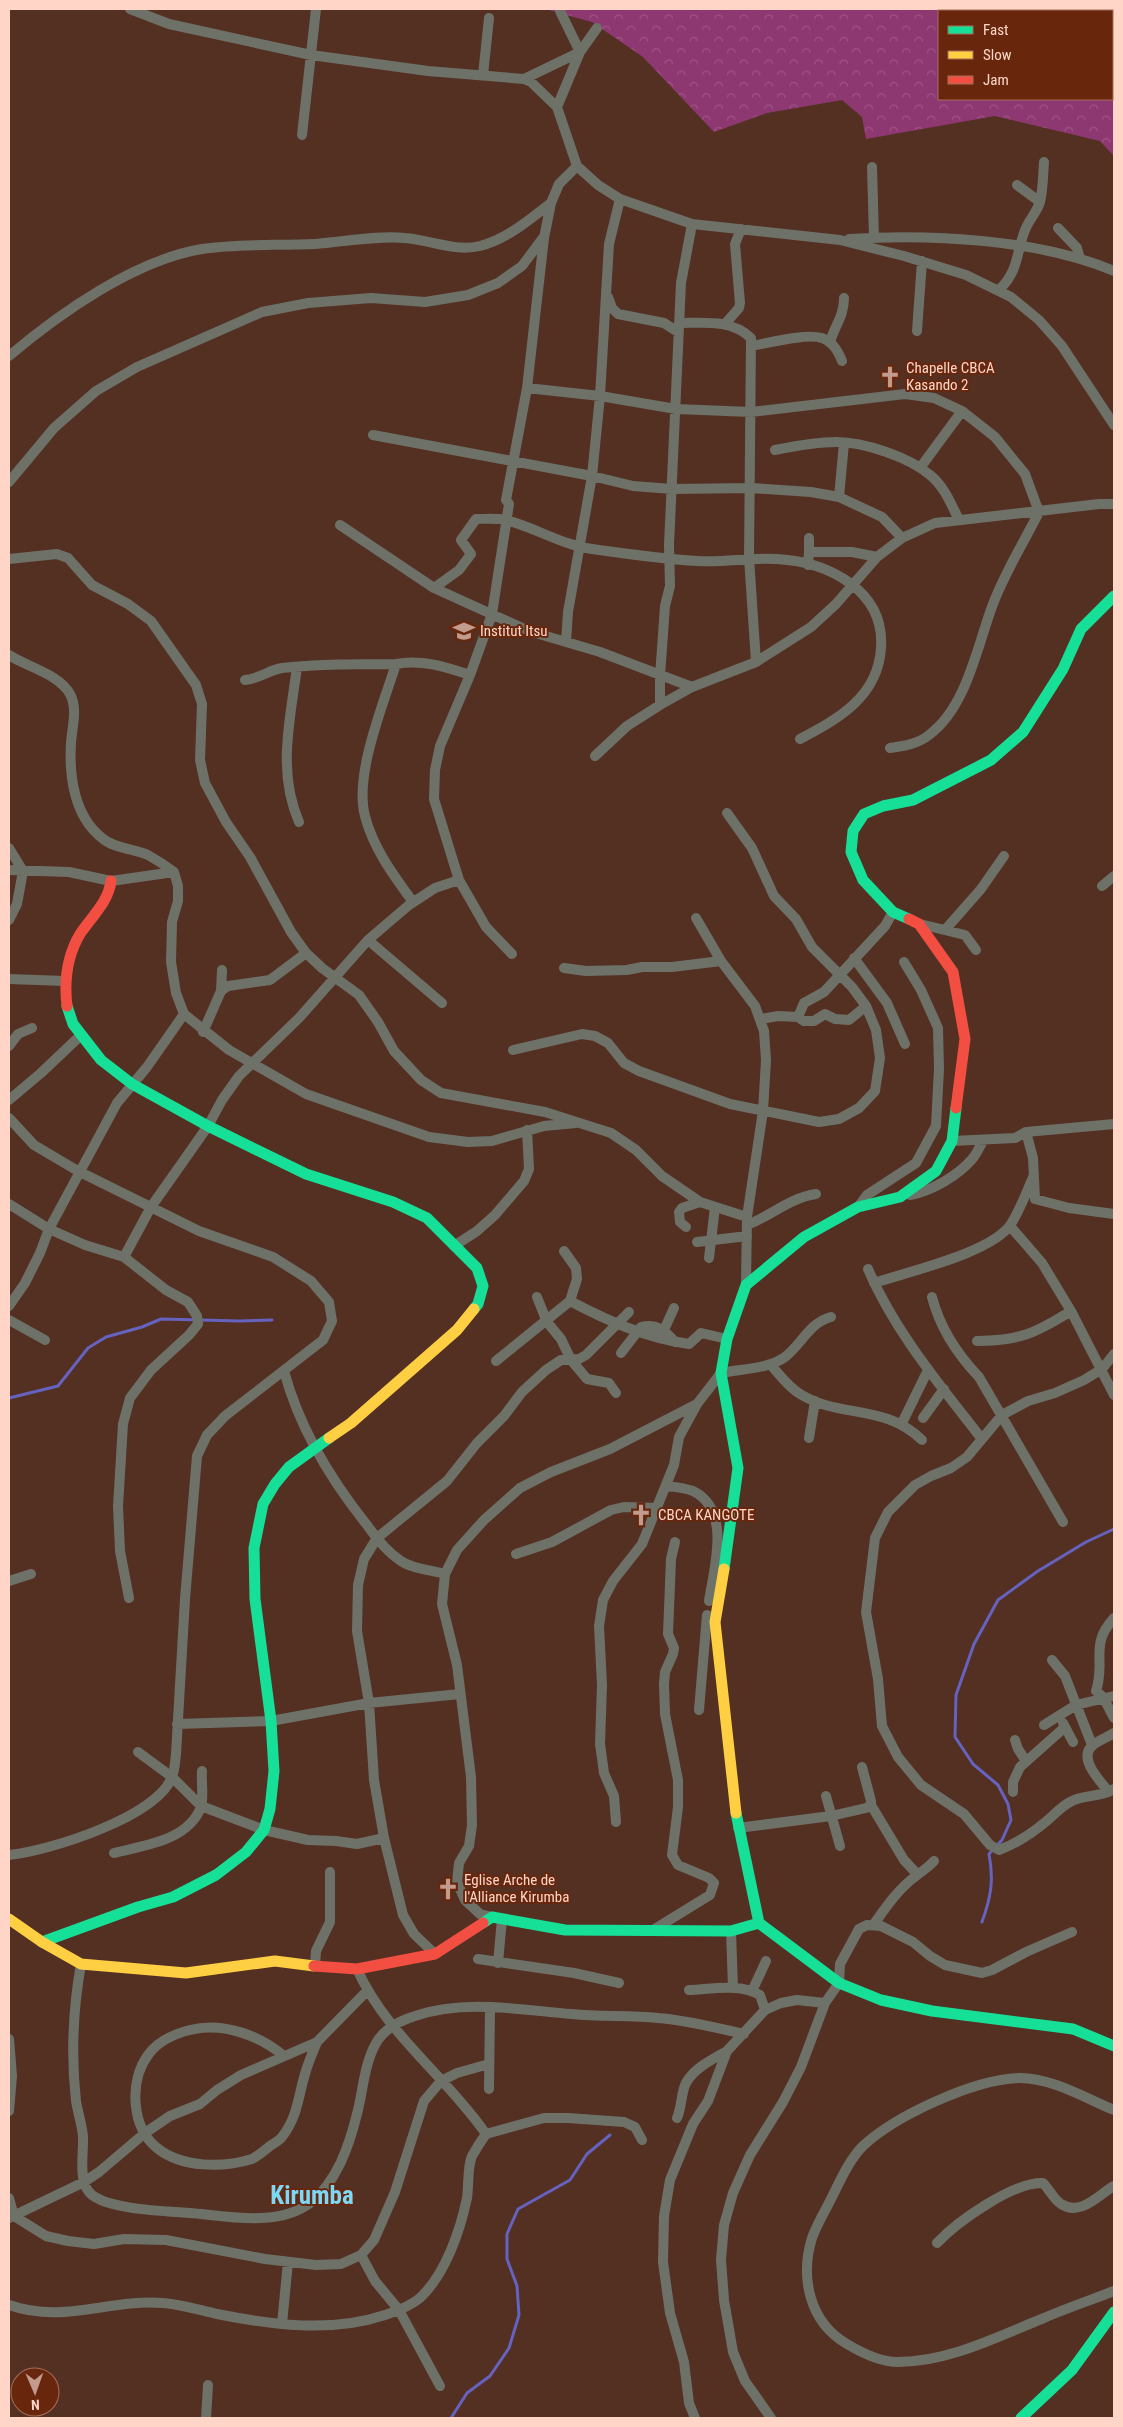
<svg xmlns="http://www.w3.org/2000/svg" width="1123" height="2427" font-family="'Roboto Condensed',sans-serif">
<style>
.forest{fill:url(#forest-crowns)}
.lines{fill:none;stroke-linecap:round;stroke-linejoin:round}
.stream{stroke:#6662bf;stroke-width:3}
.street{stroke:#6e7168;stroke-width:10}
.fast{stroke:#16e098;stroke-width:11}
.slow{stroke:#ffcf43;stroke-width:11}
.jam{stroke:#f24e42;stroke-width:11}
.labels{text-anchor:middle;stroke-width:4;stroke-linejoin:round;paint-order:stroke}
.poi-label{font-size:15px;fill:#fed5c7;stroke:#68270d;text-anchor:start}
.town-label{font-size:25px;font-weight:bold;fill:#79d9f7;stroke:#68270d}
</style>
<defs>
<pattern id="forest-crowns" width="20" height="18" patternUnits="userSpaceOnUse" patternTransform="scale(1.25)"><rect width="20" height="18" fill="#8e3871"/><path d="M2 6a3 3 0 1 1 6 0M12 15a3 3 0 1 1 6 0" fill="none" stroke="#9f5484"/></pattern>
</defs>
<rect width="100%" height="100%" fill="#533022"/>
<path class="forest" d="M545 9H1114L1112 13 939 11V99H1112V86H1114V156L1100 141 995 116 866 139 862 117 842 100 767 113 714 132 643 57 592 22Z"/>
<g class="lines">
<path class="stream" d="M9 1398 58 1386 88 1348 106 1337 142 1327 161 1319 240 1321 272 1320
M982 1922C991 1897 994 1880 989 1854L1002 1840 1011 1820 1008 1804 998 1785 973 1764 955 1737 956 1695 974 1644 998 1600 1038 1571 1086 1542 1114 1529
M451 2418 467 2393 490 2376 509 2348 519 2315 517 2286 507 2259V2234L518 2209 570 2180 587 2154 610 2135"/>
<path class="street" d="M130 9 169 24 311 55 428 71 524 79 531 82 557 107 577 166 598 185 620 199 692 224 840 240 904 256 966 275 1011 297 1039 320 1062 346 1114 425
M483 75 489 18
M524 79 580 52 560 11
M557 107 580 52 597 28
M302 135 316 9
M872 167 874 238
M1017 185 1040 202
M1058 228 1077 248 1080 259
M849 239C931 234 1039 239 1114 271
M999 290C1019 271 1016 253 1025 230 1029 220 1037 212 1040 202 1043 190 1043 175 1044 162
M608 297 612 308 618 314 664 323 678 332
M679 323C704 323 731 319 751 338L749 558 756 662
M725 324 739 308 740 303 735 244 741 229
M917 331 922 261
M830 342C835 325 844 316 844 298
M751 346C769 343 806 333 822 338 833 342 838 351 842 361
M9 356C60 313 135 260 202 249 240 243 277 246 315 244 343 242 379 235 405 238 430 240 455 252 480 246 507 239 529 220 551 203
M527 388 600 396 676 409 751 412 905 394 934 398 962 411 995 437 1025 474 1039 512C1024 542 1005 572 993 604 977 646 967 707 929 735 918 744 904 746 890 748
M373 435 592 476 633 486 672 489 751 488 811 492 839 497 882 517 902 538
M775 450C795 446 816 442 836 442 864 442 909 457 930 475 944 486 951 504 959 520
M920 468 962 411
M9 482 54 428 96 391 137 367 262 312 308 303 371 298 425 302 468 295 498 283 522 266 543 238
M839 497 844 443
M340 525 434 588 529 631 600 652 692 687
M809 538V552
M9 559 57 554 68 558 92 585 128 604 151 621 196 685 202 704 200 760 205 783 226 822 250 857 291 932 306 953 322 968 359 995 378 1022 394 1051 421 1080 441 1093 545 1112 611 1133 636 1150 662 1176 700 1202 747 1217
M808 565 809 552H852L877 557
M434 588 459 570 471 554 461 540 476 519C486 519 497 518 506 520 536 528 562 545 592 549 627 554 662 559 697 561 724 563 750 557 777 559 828 562 885 590 881 648 878 697 838 719 800 739
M566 642 568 612 592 476 600 396 609 244 620 199
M9 655C27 667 59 674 70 694 78 709 72 727 71 743 69 776 74 816 102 838 113 848 134 849 148 855 157 860 166 866 174 872L178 886V901L172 922 171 962 176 993 184 1014 229 1050 306 1094 429 1137 468 1142 492 1141 544 1126 576 1123
M396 664C383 705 354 775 365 816 373 848 394 876 413 902
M297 667C290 721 277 771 299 822
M245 680C259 679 269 670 282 668 320 664 357 664 396 664 422 659 446 667 470 675
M660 705V676L665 606 670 586 669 545 681 283 692 224
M595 756 627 726 660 705 692 687 756 662 811 627 836 604 877 557 902 538 935 523 1099 504H1114
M9 848 23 871 17 904 9 920
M9 870 69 872 111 881 174 872
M1102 886 1114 876
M696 918 721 961 755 1006 764 1031 766 1060 763 1111 747 1217 746 1284
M920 924 965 935 976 950
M945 930 981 889 1004 856
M368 940 442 1003
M512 954 486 927 459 880 434 799 435 770 440 746 470 675 492 614 509 504 506 500 527 388 544 238 551 203 559 184 577 166
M854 958 887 1003 905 1044
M564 968 586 971 627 970 642 967H672L721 961
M9 979 65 981
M221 991 222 970
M798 1017 804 1003 824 992 885 926 893 912
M761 1019 778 1016 798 1017 804 1021H814L825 1014 835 1019 849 1020 866 1006
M203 1032 221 991 228 986 270 980 306 953
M9 1046 18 1034 32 1028
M513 1050 582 1034 595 1036 608 1043 624 1063 639 1071 730 1104 819 1122 839 1119 859 1108 875 1091 880 1058 876 1030 866 1006 852 987 812 947 796 919 774 896 752 848 727 813
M9 1100 41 1073 80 1036
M9 1118 34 1145 78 1171 199 1231 273 1257 311 1281 329 1302 332 1321 323 1340 225 1416 207 1435 197 1456 185 1599 176 1754C175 1761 175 1770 172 1777 157 1817 49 1851 9 1855
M1026 1132 1033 1158 1035 1199 1069 1208 1114 1214
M952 1141 1015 1138 1026 1132 1114 1124
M910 1195C932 1191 959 1175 973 1158 977 1153 980 1146 983 1141
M9 1204 49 1229 85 1245 124 1257 166 1290 188 1302 197 1316 198 1324 189 1335 151 1370 130 1398 123 1424 118 1506 120 1551 129 1598
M859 1206 867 1195 916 1163 936 1126 939 1069 938 1028 921 990 904 962
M747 1225C771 1216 789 1198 816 1194
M1010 1226 1042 1263 1071 1311 1114 1395
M686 1227 680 1222 679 1212 682 1208 700 1202
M697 1242 747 1236
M454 1246 477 1231 495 1215 524 1181 529 1169 527 1130
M124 1257 151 1207 208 1126 222 1100 239 1076 299 1018 368 940 409 905 435 888 459 880
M709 1258 715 1207
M868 1269C895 1332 940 1385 981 1438
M874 1283C907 1272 992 1253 1011 1224 1020 1210 1027 1191 1034 1175
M537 1297 547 1322 561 1339 571 1360 587 1379 609 1383 616 1393
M932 1297C940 1328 957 1354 979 1377L1063 1522
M570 1301C608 1321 646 1338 689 1344L701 1333 727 1339
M9 1306 25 1283 40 1253 49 1229 117 1103 147 1067 184 1014
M9 1320 45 1340
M664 1330 674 1308
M977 1341C1019 1341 1036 1333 1071 1311
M621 1353 641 1327C656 1323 666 1331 675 1342
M1114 1354 1102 1369 1084 1380 1055 1393 1028 1401 1002 1415 967 1457 951 1468 931 1476 915 1485 888 1512 875 1538 866 1612 878 1679 882 1726 898 1757 921 1785 964 1814 990 1845 999 1850C1018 1843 1034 1832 1049 1819 1055 1814 1062 1806 1070 1802 1084 1794 1100 1798 1114 1789
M496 1361 570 1301 577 1279 576 1268 564 1251
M770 1364C779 1374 788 1387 800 1394 841 1419 884 1403 922 1440
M284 1371C299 1427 331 1480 367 1525 376 1538 387 1552 401 1561 412 1569 432 1570 445 1574
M923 1418 944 1389
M902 1423 928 1370
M809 1438 815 1401
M666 1486C675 1487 685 1488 693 1491 732 1510 714 1568 709 1601
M516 1554 552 1542 611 1510 624 1507 658 1508
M9 1581 31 1574
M1114 1618C1089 1645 1106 1661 1096 1691L1103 1697 1114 1718
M1052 1660 1065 1676 1092 1745
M699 1710 707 1615
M1063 1723 1073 1742
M177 1724 271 1721 369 1703 460 1694
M1044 1725 1076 1705 1114 1696
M1015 1740 1018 1749 1026 1761
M138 1752 172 1777 201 1806 264 1830 308 1840 336 1841 357 1844 384 1838
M1013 1792V1782L1020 1767 1065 1727
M1109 1792C1100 1781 1077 1758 1093 1745 1099 1740 1108 1737 1114 1733
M826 1796 840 1846
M871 1805 904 1860 917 1874
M616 1822 614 1796 604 1773 600 1744 602 1685 599 1626 603 1600 613 1581 642 1544 674 1465 679 1437 697 1404
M738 1828 831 1816 866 1808 871 1805V1801L862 1767
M114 1853C144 1845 188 1841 201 1807 204 1797 201 1782 202 1771
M492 1917 480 1914 465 1900 457 1882 459 1863 469 1846 472 1825 471 1777 457 1665 442 1604 445 1574 457 1550 484 1520 520 1488 551 1472 610 1449 697 1404 721 1373C740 1369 769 1369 785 1357 801 1345 810 1322 831 1317
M874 1924C886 1907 899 1888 916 1876 923 1870 927 1869 934 1861
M653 1930 710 1895 714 1883 709 1878 678 1865 672 1855 678 1807V1780L665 1714 664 1684 665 1672 673 1654 674 1648 668 1634 671 1559 675 1542
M731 1931 733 1988
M435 1954 414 1934 403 1915 384 1838 374 1780 369 1703 357 1631 358 1585 364 1559 377 1538 447 1481 477 1443 504 1416 522 1392 546 1370 561 1360 579 1359 586 1355 629 1312
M478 1959 574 1973 619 1983
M498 1963 502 1919
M81 1964C73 2009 71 2056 76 2101 78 2113 82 2125 83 2136 84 2153 77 2183 92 2195 113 2211 173 2211 201 2214 236 2218 281 2225 310 2203 337 2182 349 2146 357 2114 363 2091 364 2066 375 2045 383 2029 399 2021 415 2016 465 1999 520 2010 572 2014 601 2017 630 2015 658 2018 687 2020 716 2028 744 2034
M315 1966 316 1951 330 1922V1872
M357 1969C386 2034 446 2076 486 2134
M689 1990C712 1989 739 1983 760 1995L765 2010
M752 1991 766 1961
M9 2039 12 2076 9 2111
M284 2056C259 2035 223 2022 190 2030 174 2034 158 2041 148 2055 129 2081 131 2127 157 2148 182 2168 223 2168 252 2159 258 2156 265 2150 270 2146 274 2143 279 2141 282 2137 298 2116 298 2097 305 2074 308 2063 313 2052 317 2042
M489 2089 490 2007
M1114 2110C1085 2098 1050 2077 1018 2078 973 2080 897 2115 864 2145 850 2158 840 2181 831 2199 825 2211 817 2224 812 2238 800 2277 809 2322 847 2344 862 2353 880 2362 898 2362 949 2362 999 2336 1044 2318 1067 2308 1091 2300 1114 2291
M677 2118C682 2107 681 2092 686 2083 694 2068 713 2059 727 2051
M9 2198 14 2216 46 2236 68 2241 94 2244 124 2239 166 2240 265 2259 316 2265 341 2264 361 2255 374 2240 395 2192 424 2101 441 2081 457 2073 489 2064
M9 2218 84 2182 99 2172 145 2133 170 2116 200 2104 217 2090 241 2075 317 2042 367 1991
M937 2243C958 2221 1013 2182 1043 2183 1049 2189 1054 2200 1061 2204 1081 2217 1099 2194 1114 2186
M361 2255 375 2281 399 2310 440 2386
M9 2305C63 2324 109 2299 162 2303 180 2304 199 2310 217 2314 272 2325 331 2333 385 2315 397 2311 413 2305 422 2296 446 2272 460 2231 467 2198 469 2185 467 2168 472 2156 476 2149 481 2141 486 2134L544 2118H568L624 2122 635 2127 642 2140
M282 2324 288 2262
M206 2418 208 2385
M695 2418 689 2403 684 2362 670 2313 663 2262 664 2216 670 2180 693 2124 708 2101 727 2051 765 2010 781 2003 797 2000 825 2003
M771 2418 745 2381 733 2352 724 2300 721 2260 724 2225 733 2193 750 2155 783 2102 801 2067 825 2003 839 1983 840 1964 859 1929 867 1925 881 1926 913 1942 930 1956 945 1965 982 1973 992 1970 1026 1952 1072 1932"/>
<path class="fast" d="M909 919 893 912 863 880 851 852 853 831 864 814 883 806 913 800 991 760 1023 732 1063 669 1081 629 1114 596
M67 1006 73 1024 101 1060 132 1084 208 1126 306 1174 393 1202 427 1218 477 1268 483 1286 478 1304 474 1309
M724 1569 738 1468 721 1373 727 1339 746 1285 804 1237 858 1207 900 1197 936 1171 952 1141 956 1108
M736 1813 759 1923 839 1983 881 2000 932 2011 1073 2029 1114 2046
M483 1923 492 1917 565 1930 731 1931 759 1923
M42 1942 138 1907 173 1897 216 1875 246 1852 264 1830 270 1809 274 1771 271 1721 255 1599 254 1548 263 1504 275 1484 289 1467 329 1438
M1021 2418 1072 2370 1114 2312"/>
<path class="slow" d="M329 1438 351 1423 457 1330 474 1309
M724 1569 715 1622 736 1813
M9 1919 42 1942 81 1964 186 1973 275 1961 314 1966"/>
<path class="jam" d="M909 919 919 924 953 972 965 1039 956 1108
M67 1006C64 981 67 956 80 934 92 916 108 903 111 881
M314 1966 357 1969 435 1954 483 1923"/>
</g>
<defs>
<g id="church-bare" transform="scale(1.725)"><path d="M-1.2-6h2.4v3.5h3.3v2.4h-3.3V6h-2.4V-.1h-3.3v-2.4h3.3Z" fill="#c29b8d" stroke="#68270d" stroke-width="2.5" paint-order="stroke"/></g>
<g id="school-bare" transform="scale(1.725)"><path d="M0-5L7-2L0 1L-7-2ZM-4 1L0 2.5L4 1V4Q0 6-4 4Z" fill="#c29b8d" stroke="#68270d" stroke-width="2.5" paint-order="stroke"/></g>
</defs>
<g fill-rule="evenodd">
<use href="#church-bare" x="890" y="377"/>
<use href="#school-bare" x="464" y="631"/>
<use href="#church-bare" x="641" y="1515"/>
<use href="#church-bare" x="448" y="1889"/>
</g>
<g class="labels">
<g class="poi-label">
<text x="906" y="373">Chapelle CBCA<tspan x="906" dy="17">Kasando 2</tspan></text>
<text x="480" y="636">Institut Itsu</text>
<text x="658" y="1520">CBCA KANGOTE</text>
<text x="464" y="1885">Eglise Arche de<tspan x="464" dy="17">l'Alliance Kirumba</tspan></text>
</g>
<g class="town-label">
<text x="312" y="2204">Kirumba</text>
</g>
</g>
<rect width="1123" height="2427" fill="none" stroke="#fed5c7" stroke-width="20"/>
<rect x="938" y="10" width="175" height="90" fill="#68270d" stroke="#a46d57"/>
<rect x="948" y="26" width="25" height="8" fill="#16e098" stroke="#a46d57"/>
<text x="983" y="35" font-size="15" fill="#fed5c7">Fast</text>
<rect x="948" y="51" width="25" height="8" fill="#ffcf43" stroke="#a46d57"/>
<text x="983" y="60" font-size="15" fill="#fed5c7">Slow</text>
<rect x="948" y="76" width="25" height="8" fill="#f24e42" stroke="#a46d57"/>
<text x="983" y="85" font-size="15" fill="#fed5c7">Jam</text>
<g transform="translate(35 2392) rotate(178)"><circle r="24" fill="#68270d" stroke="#a46d57"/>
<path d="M0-4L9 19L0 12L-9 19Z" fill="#c29b8d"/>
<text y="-8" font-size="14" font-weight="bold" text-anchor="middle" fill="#fed5c7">N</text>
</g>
</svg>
